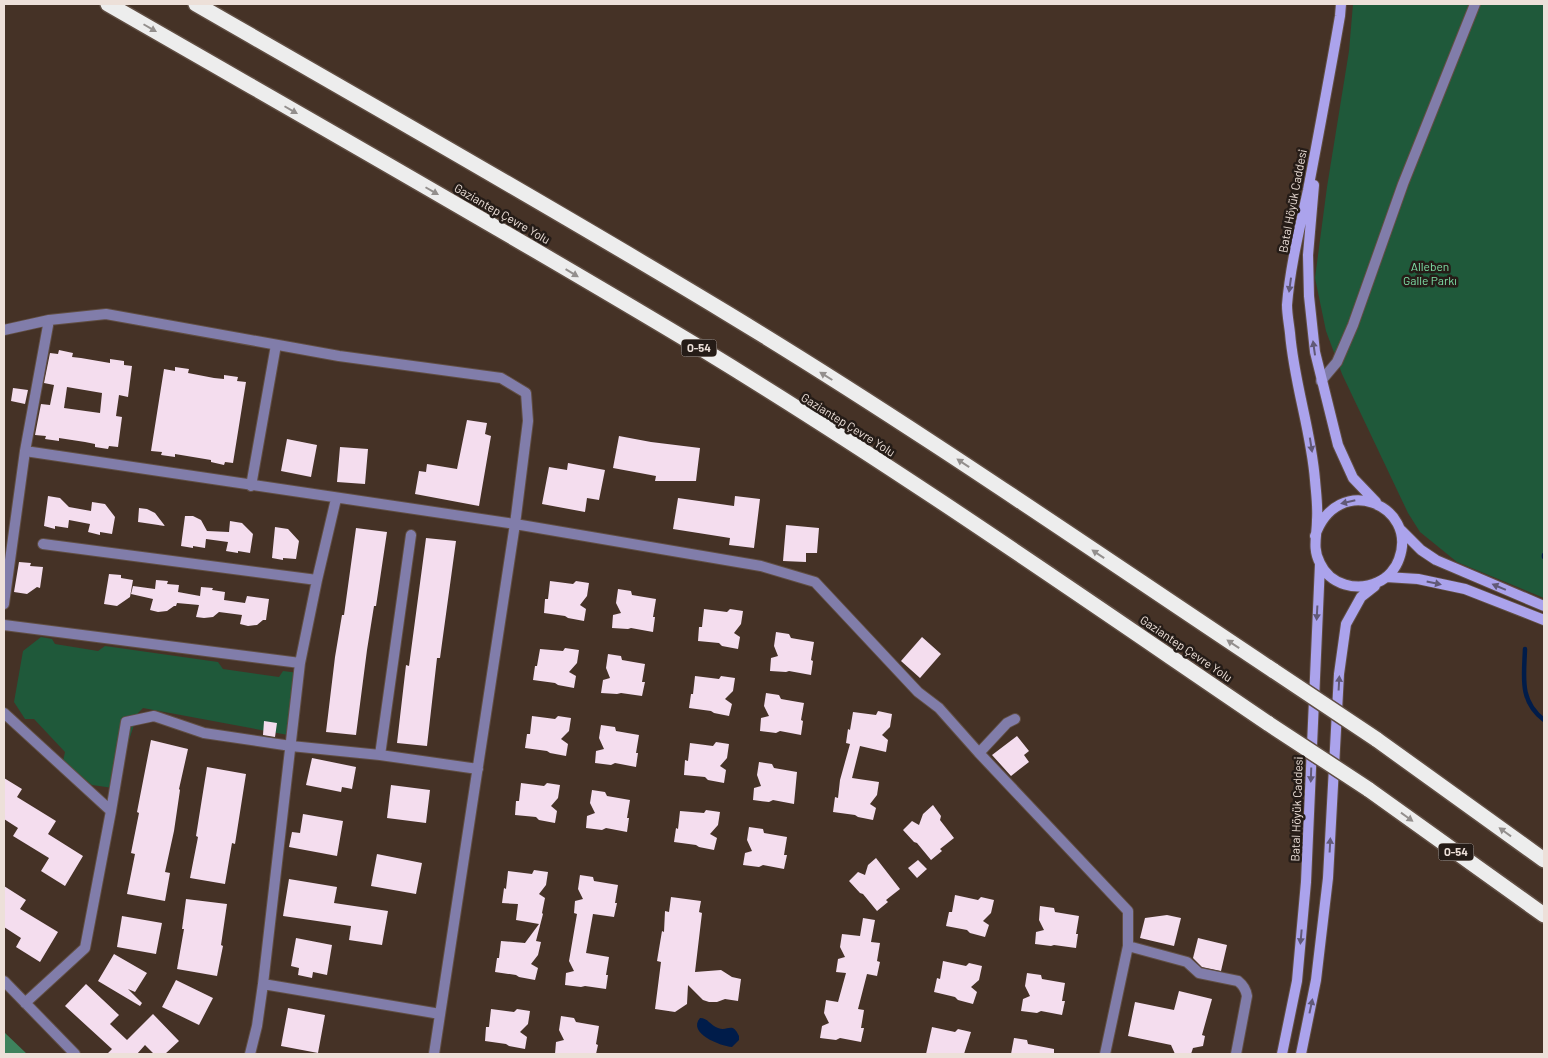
<svg xmlns="http://www.w3.org/2000/svg" width="1548" height="1058" font-family="Barlow,sans-serif">
<style>
.green{fill:#1f593a}
.forest{fill:#3e825c}
.water{fill:#001c4a}
.lines{fill:none;stroke-linecap:round;stroke-linejoin:round}
.stream{stroke:#001c4a;stroke-width:4.5}
.building{fill:#f4ddee;fill-rule:evenodd}
.street-casing{stroke:#604e43;stroke-width:12}
.secondary-casing{stroke:#604e43;stroke-width:12}
.highway-casing{stroke:#604e43;stroke-width:18}
.street{stroke:#817daa;stroke-width:10}
.secondary{stroke:#aba3ec;stroke-width:10}
.highway{stroke:#ededed;stroke-width:15}
.highway-bridge-casing{stroke:#604e43;stroke-width:18;stroke-linecap:butt}
.highway-bridge{stroke:#ededed;stroke-width:15}
.oneway{fill:#938f8d}
.oneway2{fill:#615977}
.labels{text-anchor:middle;stroke-width:5;stroke-linejoin:round;paint-order:stroke}
.shield{fill:#251c17;stroke:#b1a59f;stroke-width:1}
.shield-label{font-size:11px;font-weight:bold;fill:#ede0d9}
.street-label{font-size:12px;fill:#ede0d9;stroke:#251c17}
.park-label{font-size:12px;fill:#7edfa7;stroke:#251c17}
</style>
<rect width="100%" height="100%" fill="#453226"/>
<path class="green" d="M1353 4H1544V598L1457 562 1420 532 1408 513 1342 374 1326 331 1315 278 1327 187 1349 51Z
M41 637 52 639 55 644 98 651 105 646 218 662 223 669 279 677 283 671 299 673 288 735 143 708 138 713 113 788 92 785 63 761 65 752 34 719H25L14 702 23 651Z"/>
<path class="forest" d="M4 1032 27 1054H4Z"/>
<path class="water" d="M700 1018C708 1018 710 1025 718 1028 728 1032 732 1021 739 1036V1040L732 1047C720 1046 687 1033 700 1018Z"/>
<g class="lines">
<path class="stream" d="M1544 557V555
M1525 649C1524 677 1519 701 1544 720"/>
</g>
<path class="building" d="M59 350 73 353 72 357 81 358 110 363V359L124 361V365L132 366 128 397 119 395 116 416 122 417 118 447 109 446 108 449 95 447V444L85 442 59 438V441L45 439 46 436 35 435 41 404 50 405 54 385 44 383 50 353 58 354ZM67 387 102 393 100 413 64 408Z
M175 367 189 369 188 373 214 378 224 379V375L238 377 237 381 246 382 233 463 225 462 224 465 211 462V460L175 454V457L161 455 162 452 151 451 164 369 175 371Z
M13 388 28 390 25 404 11 401Z
M467 420 487 423 485 434 491 436 479 506 415 494 419 471 426 472 427 464 457 469Z
M619 436 651 442 700 448 696 481H655L656 476 613 468Z
M287 439 317 445 311 477 281 471Z
M340 447 368 449 365 484 337 482Z
M568 463 605 470 599 500 587 498 585 512 542 504 549 467 567 470Z
M48 496 60 498 69 507 91 511 92 502 105 504 115 517 112 534 100 532V535L88 532 90 524 69 520 68 528 55 526V529L44 526Z
M735 496 760 499 754 548 729 545 730 538 673 529 678 498 734 506Z
M139 508 147 509 155 513 165 526 138 522Z
M185 516H193L201 520 207 531 229 532 230 521 242 523 253 534 250 553 238 551V553L226 551 228 542 206 539 205 548 193 546V548L181 546Z
M786 525 819 528 817 553H806V562L783 561Z
M275 527 288 529 299 541 296 559 283 558V560L272 558Z
M356 528 387 532 376 606H374L367 650 356 735 326 732 335 657 342 615H344Z
M426 538 456 541 440 658H437L427 746 397 743 406 665 409 666Z
M19 562 31 563 30 566 43 567 40 588 37 587 27 594 14 592Z
M109 574 121 575V578L133 580 130 597 117 606 104 604Z
M156 580 168 581 167 584 179 585 178 592 200 596 201 587 213 588 212 590 225 592 224 600 245 603 247 596 269 599 266 620H263L257 625 248 626 240 624 242 615 219 612 213 617 204 618 196 617 199 605 177 603 176 606H174L167 611 158 612 150 610 153 599 131 594 133 586 155 589Z
M550 581 573 584 576 581 589 583 587 596 580 605 586 609 584 621 568 618 565 616 544 613 545 599H548Z
M618 589 631 591 632 595 656 599 653 617H655L653 632 631 628 628 629 612 628 613 615 621 613 616 603Z
M704 609 727 612 730 609 743 611 741 624 734 633 740 637 738 649 722 646 719 643 698 641 699 627H702Z
M776 632 789 634 791 638 814 642 811 660 813 661 811 675 789 671 786 672 770 671 771 658 778 656 774 646Z
M922 637 941 654 920 678 901 661Z
M565 648 579 650 577 663 569 672 576 676 574 688 558 685 555 683 533 680 535 666H537L540 649 563 651Z
M608 654 621 656 622 660 645 664 642 682H645L642 696 621 693 617 694 601 693 603 680 610 678 606 668Z
M695 676 719 679 721 676 735 678 733 691 725 699 732 704 729 716 714 713 711 711 689 708 691 694H693Z
M766 693 779 695 781 699 804 703 801 720 803 721 801 735 780 731 776 733 760 731 761 718 769 716 764 706Z
M878 711 892 714 890 727 882 735 888 740 886 752 860 746 852 778 879 782 877 795 870 804 876 808 873 820 858 817 855 815 833 812 835 797 838 798 840 780 850 744 846 743 848 729 850 730 853 712 876 715Z
M532 716 555 719 558 716 571 718 569 731 561 739 568 744 566 756 550 753 547 751 525 748 527 734H530Z
M264 721 277 723 275 737 263 735Z
M601 725 615 727 616 731 639 735 636 753H638L636 767 615 763 611 765 595 763 596 751 604 749 599 738Z
M1017 736 1029 751 1024 755 1029 762 1011 776 992 755Z
M151 740 188 749 179 789 180 790 174 831 165 872 170 873 165 901 127 894 135 854 131 853 139 813 137 812Z
M716 742 729 744 727 758 720 766 726 770 724 783 708 780 705 777 684 775 685 760 688 761 690 743 713 746Z
M312 758 356 767 352 789 342 787 341 792 306 785Z
M759 762 772 764 774 768 797 772 794 804 773 800 769 802 753 800 754 788 761 786 757 775Z
M207 767 246 774 235 844 232 843 225 884 190 878 198 837 196 836Z
M4 778 22 789 17 797 56 821 48 834 83 856 65 886 41 871 49 858 13 836 18 828 4 819Z
M521 783 544 786 547 783 560 785 558 798 551 806 557 811 555 823 539 820 536 817 515 815 516 801H519Z
M391 785 430 790 426 823 387 818Z
M592 790 605 792 607 796 630 800 627 818H629L627 832 606 828 602 830 586 828 587 816 595 813 590 803Z
M933 805 941 816 940 820 954 838 940 849 942 851 931 860 917 843 914 842 903 830 912 821 919 825 923 814Z
M706 810 720 812 718 825 710 834 717 838 714 850 699 847 696 845 674 842 676 828 678 829 680 811 704 813Z
M303 814 343 821 337 856 289 847 292 832 300 833Z
M749 827 763 829 764 833 787 837 784 855H787L784 869 763 865 759 867 743 865 745 853 752 851 747 840Z
M377 854 422 863 416 894 371 886Z
M876 858 900 889 886 900 888 902 877 911 863 894 860 893 849 881 858 872 865 875 868 865Z
M918 860 927 869 917 878 908 868Z
M534 870 548 872 546 885 539 894 545 898 542 913 543 914 536 941 541 942 538 955 531 964 538 968 535 980 519 977 516 975 495 972 497 958H499L501 941 525 943 539 924 516 920 518 904 502 903 504 888 506 889 508 871 532 874Z
M580 875 593 877 594 881 618 885 615 903H617L614 917 593 914 586 953 609 957 606 975H608L606 989 585 986 581 987 565 985 566 973 574 971 569 961 577 914 574 913 575 901 583 899 578 889Z
M289 879 337 887 334 903 388 911 382 945 349 940 351 926 283 916Z
M4 886 26 900 20 909 58 932 40 962 16 947 21 938 4 927Z
M955 895 978 900 981 897 994 900 991 913 983 921 989 925 985 937 970 933 967 930 946 926 949 912H952Z
M671 897 701 901 699 912 702 913 695 972 721 970 732 977 741 979 738 1001 725 999 717 1002H709L703 1000 688 985 687 1004 675 1012 655 1009 661 962 657 961 662 931 664 932 665 911 669 912Z
M186 899 227 904 221 945 223 946 217 976 177 969 184 929H182Z
M1040 906 1054 908 1055 912 1079 916 1076 934H1078L1076 948 1054 945 1051 946 1035 944 1036 932 1044 930 1039 920Z
M1167 915 1181 918 1174 946 1140 938 1145 918Z
M122 916 162 923 156 954 117 947Z
M863 918 875 920 871 942 880 943 877 961 880 962 877 976 867 974 858 1009 864 1010 861 1028H864L861 1042 840 1038 836 1040 820 1038 822 1026 829 1023 824 1013 826 1000 838 1002 846 973 836 972 838 959 845 957 840 947 842 934 860 936Z
M296 938 332 945 327 975 313 972 312 978 298 975 299 968 291 966Z
M1198 938 1227 945 1221 971 1202 967 1193 958Z
M114 954 147 973 135 992 128 989 142 1003 140 1006 98 981Z
M943 961 966 966 969 963 982 966 979 980 971 987 977 992 973 1004 958 1000 955 997 934 992 937 978 940 979Z
M1027 973 1041 975 1042 979 1065 983 1062 1001H1065L1062 1015 1041 1011 1037 1013 1021 1011 1023 999 1030 996 1025 986Z
M176 980 213 998 199 1025 162 1007Z
M86 984 119 1015 110 1024 127 1040 153 1014 179 1041 165 1054H154L145 1045 137 1054H107L112 1049 65 1006Z
M1179 991 1212 999 1202 1035 1205 1036 1203 1046 1193 1048 1191 1054H1175L1171 1045 1128 1036 1135 1002 1174 1010Z
M288 1008 325 1015 318 1053 281 1046Z
M491 1009 514 1012 517 1009 530 1011 528 1024 520 1032 527 1037 525 1049 509 1046 506 1044 485 1041 486 1027H489Z
M561 1016 574 1018 576 1022 599 1026 596 1044 598 1045 596 1054H555L556 1042 564 1040 559 1030Z
M932 1027 955 1032 958 1029 971 1032 964 1054H926Z
M1014 1038 1027 1040 1028 1044 1054 1049V1054H1011Z"/>
<g class="lines">
<g class="street-casing">
<path id="street" d="M4 330 49 320 106 314 339 356 501 378 526 393 528 421 515 524 434 1054
M1321 381 1337 362 1353 325 1403 184 1475 4
M25 451 515 524 761 566 815 582 918 692 939 708 979 753 1128 911V946L1105 1054
M251 486 276 345
M43 544 317 580
M4 604 25 451 49 320
M4 625 300 663
M4 713 111 811 85 948 25 1003
M979 753 1007 723 1015 719
M380 755 411 535
M111 811 126 722 154 716 204 733 291 746 380 755 478 769
M1128 946 1187 962 1199 973 1238 981C1243 985 1246 989 1247 996L1236 1054
M4 981 75 1054
M263 984 440 1014
M250 1054 257 1026 263 984 300 663 317 580 336 499"/>
</g>
<g class="secondary-casing">
<path id="secondary" d="M1314 185 1308 255 1309 296 1315 352 1338 445 1353 478 1376 502
M1401 530 1421 550 1436 560 1544 606
M1315 536C1337 471 1419 505 1399 559 1396 568 1388 578 1378 582 1357 592 1330 585 1320 563 1312 549 1317 535 1317 520 1318 506 1316 493 1315 480 1311 430 1294 383 1290 333 1289 324 1287 314 1287 305 1290 267 1300 227 1308 190 1319 132 1330 74 1340 16L1341 4
M1386 577 1418 579 1465 589 1544 620
M1282 1054 1297 981 1306 882 1320 564
M1301 1054 1316 980 1328 878 1339 674 1346 624 1361 597 1375 586"/>
</g>
<g class="highway-casing">
<path id="highway" d="M108 4C306 118 506 231 702 349 896 467 1082 597 1269 724
M196 4C373 106 550 206 725 312 912 425 1092 550 1274 671
M1376 739 1544 860
M1368 789 1544 915"/>
</g>
<use href="#street" class="street"/>
<use href="#secondary" class="secondary"/>
<use href="#highway" class="highway"/>
<g class="highway-bridge-casing">
<path id="highway-bridge" d="M1274 671 1376 739
M1269 724 1368 789"/>
</g>
<use href="#highway-bridge" class="highway-bridge"/>
</g>
<defs><path id="oneway-solid" d="M-6-.8H1V-3.2L6.5 0L1 3.2V.8H-6Z" transform="scale(1.25)"/></defs>
<g class="oneway">
<use href="#oneway-solid" transform="translate(150 28) rotate(30)"/>
<use href="#oneway-solid" transform="translate(291 110) rotate(30)"/>
<use href="#oneway-solid" transform="translate(432 191) rotate(30)"/>
<use href="#oneway-solid" transform="translate(572 273) rotate(31)"/>
<use href="#oneway-solid" transform="translate(826 376) rotate(-148)"/>
<use href="#oneway-solid" transform="translate(963 463) rotate(-146)"/>
<use href="#oneway-solid" transform="translate(1098 554) rotate(-146)"/>
<use href="#oneway-solid" transform="translate(1233 644) rotate(-146)"/>
<use href="#oneway-solid" transform="translate(1407 817) rotate(36)"/>
<use href="#oneway-solid" transform="translate(1505 832) rotate(-144)"/>
</g>
<g class="oneway2">
<use href="#oneway-solid" transform="translate(1290 285) rotate(98)"/>
<use href="#oneway-solid" transform="translate(1314 348) rotate(-98)"/>
<use href="#oneway-solid" transform="translate(1311 445) rotate(81)"/>
<use href="#oneway-solid" transform="translate(1348 502) rotate(167)"/>
<use href="#oneway-solid" transform="translate(1434 583) rotate(12)"/>
<use href="#oneway-solid" transform="translate(1499 587) rotate(-157)"/>
<use href="#oneway-solid" transform="translate(1317 613) rotate(93)"/>
<use href="#oneway-solid" transform="translate(1339 683) rotate(-87)"/>
<use href="#oneway-solid" transform="translate(1311 775) rotate(92)"/>
<use href="#oneway-solid" transform="translate(1330 845) rotate(-87)"/>
<use href="#oneway-solid" transform="translate(1301 937) rotate(95)"/>
<use href="#oneway-solid" transform="translate(1311 1006) rotate(-78)"/>
</g>
<g class="labels">
<g class="shield">
<rect x="681.5" y="339.5" width="35" height="17" rx="4"/>
<rect x="1438.5" y="843.5" width="35" height="17" rx="4"/>
</g>
<g class="shield-label">
<text x="699" y="352">O-54</text>
<text x="1456" y="856">O-54</text>
</g>
<g class="street-label">
<text transform="translate(1293 201) rotate(-79)" y="4">Batal Höyük Caddesi</text>
<text transform="translate(502 214) rotate(30)" y="4">Gaziantep Çevre Yolu</text>
<text transform="translate(848 425) rotate(32)" y="4">Gaziantep Çevre Yolu</text>
<text transform="translate(1186 649) rotate(34)" y="4">Gaziantep Çevre Yolu</text>
<text transform="translate(1297 809) rotate(-88)" y="4">Batal Höyük Caddesi</text>
</g>
<g class="park-label">
<text x="1430" y="271">Alleben<tspan x="1430" dy="14">Galle Parkı</tspan></text>
</g>
</g>
<rect width="1548" height="1058" fill="none" stroke="#ede0d9" stroke-width="10"/>
</svg>
